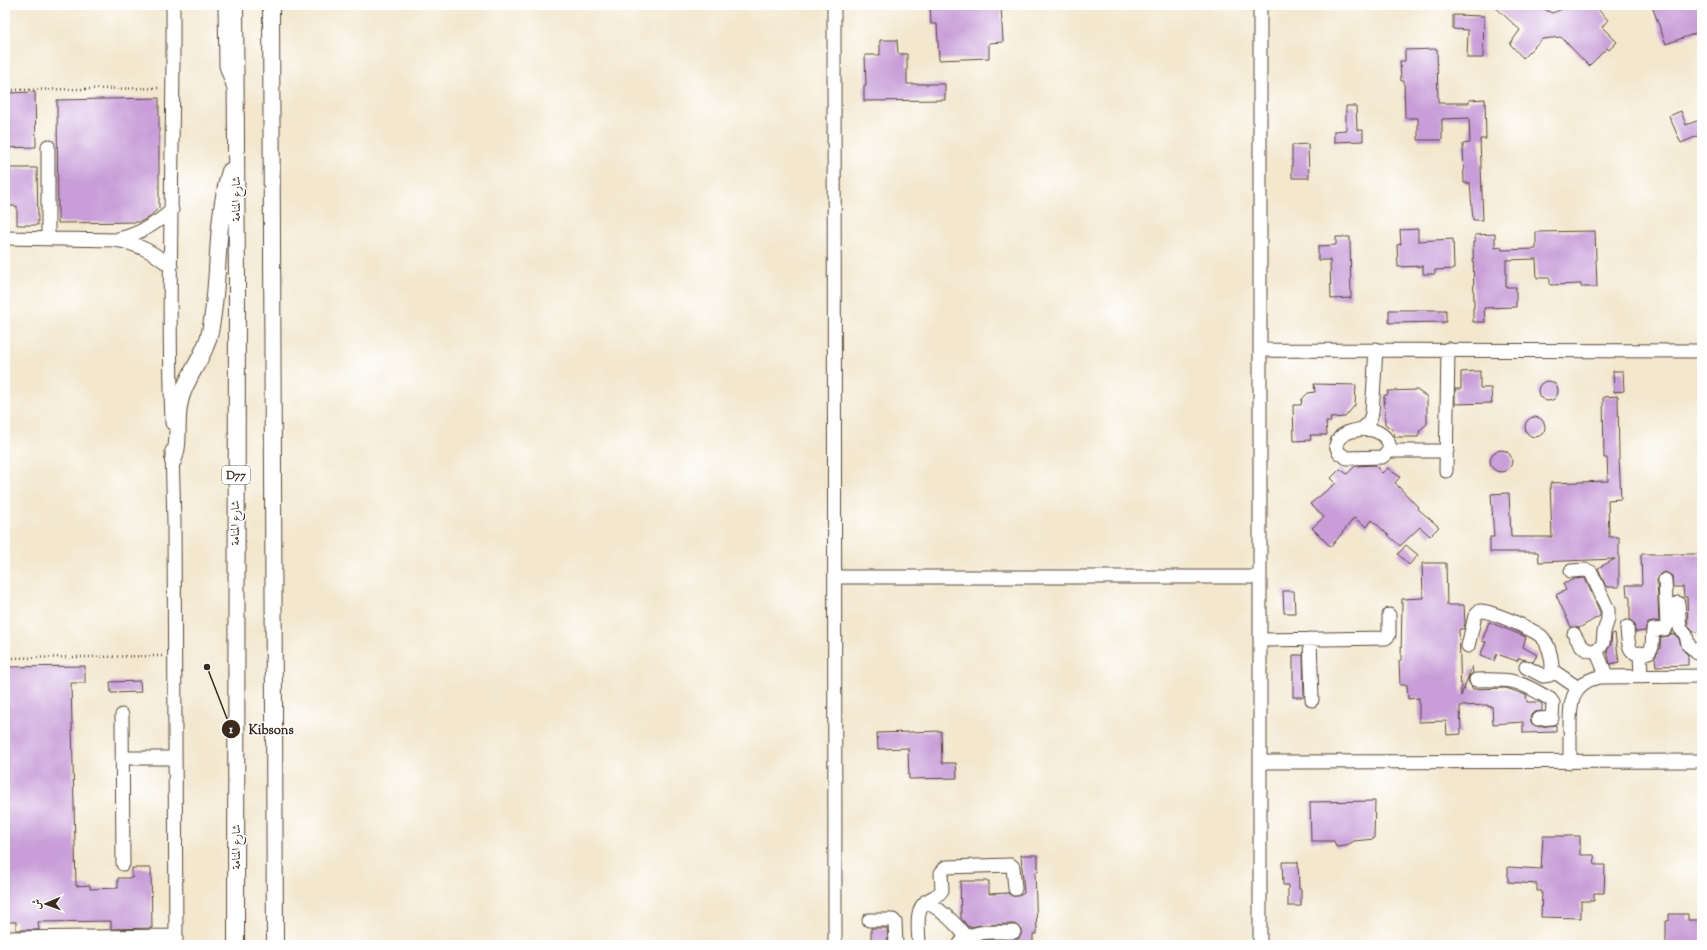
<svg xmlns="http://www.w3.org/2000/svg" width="1707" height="950" font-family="'Sorts Mill Goudy',Amiri,serif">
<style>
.building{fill:#c89dd8}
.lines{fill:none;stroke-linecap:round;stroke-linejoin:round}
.minor-casing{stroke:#574638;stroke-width:15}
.major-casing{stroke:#574638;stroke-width:18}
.path{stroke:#574638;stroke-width:2.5;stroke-dasharray:1 3;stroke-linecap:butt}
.minor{stroke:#fff;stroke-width:13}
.major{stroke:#fff;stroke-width:16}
.labels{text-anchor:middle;stroke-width:3;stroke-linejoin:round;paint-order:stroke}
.shield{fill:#fff;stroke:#766a62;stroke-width:1}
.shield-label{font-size:11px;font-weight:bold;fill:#3b2a1e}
.street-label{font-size:12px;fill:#3b2a1e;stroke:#fff}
.leader{fill:none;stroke:#3b2a1e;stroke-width:1.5}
.callout-dot{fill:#3b2a1e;stroke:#fff;stroke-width:1.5}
.mark-label{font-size:12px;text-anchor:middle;font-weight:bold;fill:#fff}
.callout-label{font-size:13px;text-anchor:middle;font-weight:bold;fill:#3b2a1e;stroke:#fff;stroke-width:3;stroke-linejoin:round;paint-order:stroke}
</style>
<rect width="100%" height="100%" fill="#fff"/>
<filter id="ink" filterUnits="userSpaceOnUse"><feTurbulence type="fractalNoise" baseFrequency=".025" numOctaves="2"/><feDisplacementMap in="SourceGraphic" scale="8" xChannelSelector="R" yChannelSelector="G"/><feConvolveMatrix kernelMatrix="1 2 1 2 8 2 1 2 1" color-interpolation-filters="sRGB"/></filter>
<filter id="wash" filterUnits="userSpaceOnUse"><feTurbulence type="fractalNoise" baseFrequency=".012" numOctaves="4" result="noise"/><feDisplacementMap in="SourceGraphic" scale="16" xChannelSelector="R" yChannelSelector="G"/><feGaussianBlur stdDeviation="0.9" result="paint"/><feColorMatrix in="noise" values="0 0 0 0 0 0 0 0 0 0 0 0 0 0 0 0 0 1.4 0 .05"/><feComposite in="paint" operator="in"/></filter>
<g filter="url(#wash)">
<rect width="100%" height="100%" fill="#f3e7ce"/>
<g id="blocks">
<path class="building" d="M930 5H1001L1003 42 989 43V58L939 60 937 24H931Z
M1493 5H1536L1552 13 1573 5H1594L1608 20 1602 27 1617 42 1609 50 1607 48 1589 66 1561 37 1542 39 1523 58 1510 44 1520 30Z
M1664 5H1702V31L1666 44 1653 9Z
M1453 15 1484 16 1483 58H1467L1468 30 1453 29Z
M880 40H897L898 54H907V84H945V100L864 101V85H866L865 55H880Z
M1437 49 1438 103H1469V100L1485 99 1486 139H1480L1483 220H1473L1470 183H1464L1463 144 1470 143 1469 118 1442 119V140H1418V118H1405L1404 81H1401L1400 61H1405V50Z
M35 92 36 147 5 148V93Z
M159 98V208L149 217 140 222 58 223 57 100Z
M1346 106H1356L1357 130H1363V141L1334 142V131L1346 130Z
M1681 111 1686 125 1702 119V134L1681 143 1669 116Z
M1308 144 1309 178H1292V145Z
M5 168H37L38 225H17V206H5Z
M1418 229V241L1453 239 1454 269 1435 270V274H1423V266L1398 267 1397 245 1401 244 1400 230Z
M1595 231 1597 287H1581V284L1550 285V278H1537L1536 259 1506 260V287H1516V307L1484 308 1485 322H1473V308H1474L1473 242H1475V235L1495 234V248L1501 247 1502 250 1536 249V232Z
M1336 237H1350L1351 298 1331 299 1330 260H1318V246L1336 245Z
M1389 310H1446V322L1389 323Z
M1480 371V388H1491L1492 403 1455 404V389H1461V372Z
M1613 371H1623L1624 391 1614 392Z
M1538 391a10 10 0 1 1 20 0a10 10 0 1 1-20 0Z
M1314 384 1356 385 1355 405 1345 417 1330 418 1331 422H1326L1327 435H1310L1311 440 1294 441 1293 405H1301L1302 399 1308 393 1315 392Z
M1417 390 1427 397V424L1420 430 1418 437H1395L1393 430 1385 424 1384 396 1388 394V391Z
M1618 396 1619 458 1621 499 1608 500 1609 537H1619V587H1606L1598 568 1615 559 1539 562 1538 552H1490V537H1494L1491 494 1509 493 1511 537H1552L1550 483 1608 481 1607 458H1604L1603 397Z
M1525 427a10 10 0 1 1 20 0a10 10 0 1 1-20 0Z
M1490 461a11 11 0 1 1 22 0a11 11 0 1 1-22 0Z
M1375 465 1382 473 1387 468 1400 477 1395 483 1418 507 1417 508 1439 527 1430 536 1420 527 1400 546 1372 520 1367 527 1354 518 1331 547 1312 528 1324 517 1310 504 1336 483 1331 478 1340 469 1347 474 1355 466Z
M1406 545 1418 555 1409 565 1398 554Z
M1641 554H1702V631L1693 632 1688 625 1687 597H1684L1683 587H1673L1672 576 1665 572 1660 574 1657 580 1659 621 1648 623 1645 631 1635 632 1634 623 1630 620V596H1627L1626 585H1642Z
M1422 563H1446L1447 605H1464L1465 623 1464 629H1459L1461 696 1472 666 1473 673 1469 676 1468 681 1473 689 1506 688 1526 695 1527 702H1539L1542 704V711L1534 712 1531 715 1530 719 1532 724 1539 727 1556 725V732L1523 733V722L1493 724 1492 706 1488 707V705L1460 706 1461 734 1447 735 1446 721 1419 722V698L1408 699 1407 685H1400L1399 661 1401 660 1402 599 1423 598Z
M1585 578 1600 612V616L1579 628 1571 627 1556 595 1566 590 1563 584 1574 579Z
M1283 591H1294L1295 613H1284Z
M1489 622 1526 637 1523 647 1537 655 1533 662 1519 658 1517 661 1497 654 1494 661 1480 656 1486 642 1482 641Z
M1615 633 1619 662 1610 664 1607 651 1611 644 1612 634Z
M1671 634H1674L1679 639 1682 649 1688 655V665L1656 666 1655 657 1660 648 1661 637 1669 636Z
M1293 655H1303L1304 697H1293Z
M85 666V683H71L76 886 90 885V889L118 888V878H132V868H151L152 928 111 929V921L38 922 39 930H16V922H5V667Z
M140 681 141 692 111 693 110 682Z
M941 731 942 763H956L957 778 909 779 908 748 878 749 877 733Z
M1375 801 1374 839 1354 841 1346 846 1336 847 1334 841H1311L1310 802Z
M1543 836H1580V855H1594L1595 865H1605L1604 893H1594V901H1581V918L1541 917 1542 891H1537V884L1508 882V867L1541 869Z
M1021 855H1038V872H1035L1037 934H1033V945H980V941L985 940 1018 939 1021 935V928L1014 924 983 925 968 927 961 918 960 881H989V894L1008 893 1012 896H1019L1024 893Z
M1282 862H1298L1299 889H1301V906H1288V885H1283Z
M1669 914H1688V920H1702V945H1666V921H1669Z
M871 928H887L888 945H871Z"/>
</g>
</g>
<g filter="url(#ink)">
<use href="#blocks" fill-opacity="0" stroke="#574638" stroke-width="1"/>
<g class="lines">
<g class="minor-casing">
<path id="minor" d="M225 5 226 66 234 88
M834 5 835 945
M1260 5V945
M48 146V239
M5 238 116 240C138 244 154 252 171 267
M118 239C139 234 155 225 172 210
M1260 350 1702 351
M172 423C167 284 174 144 173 5
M1362 429C1365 430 1368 429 1372 430 1385 433 1398 448 1382 457L1347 458 1339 453 1336 445C1339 433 1351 431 1362 429Z
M1362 429 1369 423 1372 413 1376 349
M172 451 174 522 176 945
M1389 451H1447
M1446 471 1448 349
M1571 571 1585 570 1591 572 1608 610V619L1604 632 1603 643 1599 649C1586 655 1580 645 1574 634
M835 577H1260
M1678 603 1680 628 1686 635 1688 644 1697 653 1702 654
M1627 627C1628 642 1627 660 1649 652L1652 647 1653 630 1665 629 1667 626 1665 580
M1310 639 1312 700
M1260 640 1386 638 1389 635V615
M1468 646 1475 616 1480 611C1490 610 1534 630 1542 637 1549 644 1555 666 1550 675L1543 676 1526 667
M1596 650 1607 677
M1640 653 1641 677
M1552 670 1578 688
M1476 680C1513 679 1518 680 1550 699L1553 703 1552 718 1538 719
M122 715 123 864
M1570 731C1570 705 1569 684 1599 677L1702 676
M1570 736V762
M122 758H175
M1260 762 1702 761
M926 901C942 911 955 921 966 937
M869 920H893L895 922 896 945
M5 938 176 936
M919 945C919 931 914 909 927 901 932 897 939 896 942 890L941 873 946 867 1011 865 1013 867 1015 889
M959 945C970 928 996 933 1014 932"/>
</g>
<g class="major-casing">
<path id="major" d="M235 5 237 279 236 945
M271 5 275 945
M173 461C181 443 175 421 180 401 186 376 205 357 210 332 221 278 214 224 230 171"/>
</g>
<path class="path" d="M5 90 161 88
M5 658 162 656"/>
<use href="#minor" class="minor"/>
<use href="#major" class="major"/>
</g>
</g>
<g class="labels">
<rect class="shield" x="222" y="466" width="28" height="18" rx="3"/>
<g class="shield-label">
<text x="236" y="479">D77</text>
</g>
<g class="street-label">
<text transform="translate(236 199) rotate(-90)" y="4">شارع المنامة</text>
<text transform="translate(235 523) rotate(-90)" y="4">شارع المنامة</text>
<text transform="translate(236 847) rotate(-90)" y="4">شارع المنامة</text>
</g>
</g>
<path class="leader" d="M207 667L231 729"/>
<g class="callout-dot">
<circle cx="207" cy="667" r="4"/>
<circle cx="231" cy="729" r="10"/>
</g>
<g class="mark-label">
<text x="231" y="733">1</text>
</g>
<g class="callout-label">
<text x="271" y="734">Kibsons</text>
</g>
<rect width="1707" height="950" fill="none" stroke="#fff" stroke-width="20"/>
<g transform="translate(46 904) rotate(268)" stroke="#ffffff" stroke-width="3" paint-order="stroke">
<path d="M0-3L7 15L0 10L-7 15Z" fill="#3b2a1e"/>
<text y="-6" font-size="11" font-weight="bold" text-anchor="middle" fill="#3b2a1e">ش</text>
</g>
</svg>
